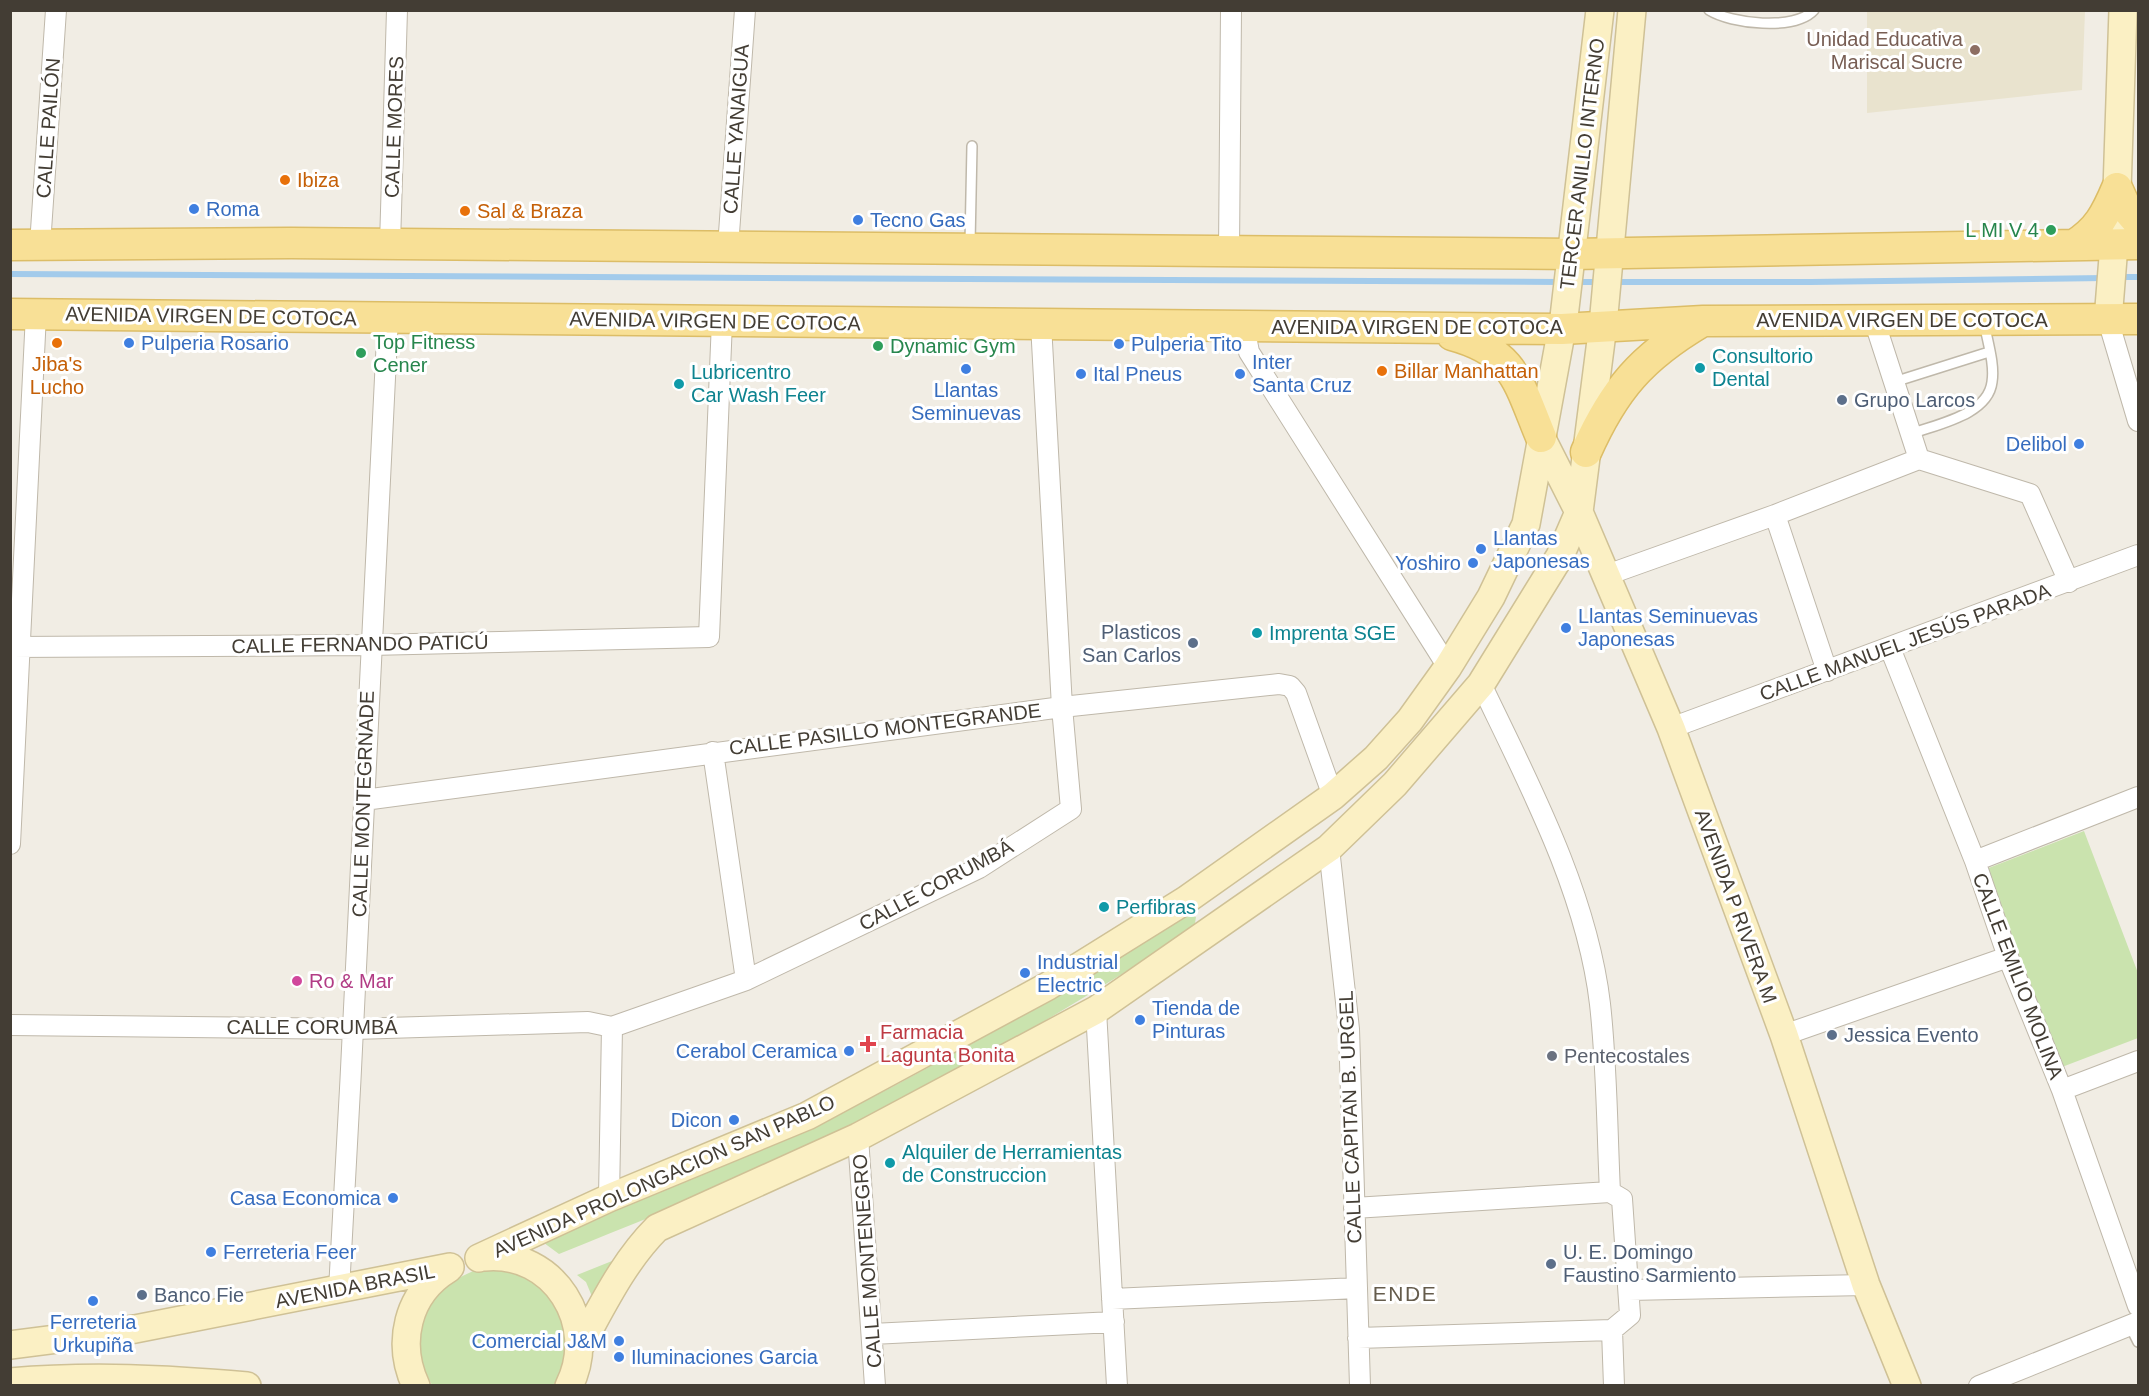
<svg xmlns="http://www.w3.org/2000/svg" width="2149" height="1396" font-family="Arial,sans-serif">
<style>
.education{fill:#e9e3ce}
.green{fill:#cae3ae}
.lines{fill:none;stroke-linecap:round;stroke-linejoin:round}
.stream{stroke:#a3cbeb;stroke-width:6}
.lane-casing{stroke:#bfb8aa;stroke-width:12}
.street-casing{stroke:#bfb8aa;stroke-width:22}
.secondary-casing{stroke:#cfc196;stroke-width:30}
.primary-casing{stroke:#dcbd67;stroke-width:33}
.lane{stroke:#fff;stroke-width:9}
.street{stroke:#fff;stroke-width:20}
.secondary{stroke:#fbf0c4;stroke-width:27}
.primary{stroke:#f8e096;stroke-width:30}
.education-dot{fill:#8d6e63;stroke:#fff;stroke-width:2}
.food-dot{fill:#e8710a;stroke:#fff;stroke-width:2}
.shop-dot{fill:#3f7fe0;stroke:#fff;stroke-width:2}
.leisure-dot{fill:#2e9e5b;stroke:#fff;stroke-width:2}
.culture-dot{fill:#0f9aa8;stroke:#fff;stroke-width:2}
.service-dot{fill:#5c6f8a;stroke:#fff;stroke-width:2}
.hotel-dot{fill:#d1479c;stroke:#fff;stroke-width:2}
.health-dot{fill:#e0444e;stroke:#fff;stroke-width:2}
.worship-dot{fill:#6b7280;stroke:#fff;stroke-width:2}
.labels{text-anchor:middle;stroke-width:6;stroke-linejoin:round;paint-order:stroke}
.education-label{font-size:20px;fill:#785e54;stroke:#fff;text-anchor:end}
.street-label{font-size:20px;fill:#433d34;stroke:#fff}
.food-label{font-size:20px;fill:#c56008;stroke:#fff;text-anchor:start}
.shop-label{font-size:20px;fill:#366cbe;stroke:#fff;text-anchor:start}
.leisure-label{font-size:20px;fill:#27864d;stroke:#fff;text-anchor:start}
.culture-label{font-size:20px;fill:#0d838f;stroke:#fff;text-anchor:start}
.service-label{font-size:20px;fill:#4e5e75;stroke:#fff;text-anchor:start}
.hotel-label{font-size:20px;fill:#b23c85;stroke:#fff;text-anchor:start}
.health-label{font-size:20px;fill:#be3a42;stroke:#fff;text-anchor:start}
.worship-label{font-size:20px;fill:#5b616d;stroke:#fff;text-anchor:start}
.neighbourhood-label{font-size:21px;letter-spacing:1.5px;fill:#655c4c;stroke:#fff}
</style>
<rect width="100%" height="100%" fill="#f1ede4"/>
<path class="education" d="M1867 11H2085L2082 90 1867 113Z"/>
<path class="green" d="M2084 831 2138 973V1038L2062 1067 1986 869Z
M1185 912 1196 917 1194 929C1078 1002 962 1073 839 1134 749 1179 652 1216 559 1254L540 1240C645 1199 752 1157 853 1107 968 1049 1077 982 1185 912Z
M612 1261 593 1299 586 1282 577 1275Z
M478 1269C487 1269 497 1267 506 1269 562 1283 581 1338 553 1386L432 1385C403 1332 423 1291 478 1269Z"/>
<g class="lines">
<path class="stream" d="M10 274 1561 282
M2117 277H2138
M1574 282H1600
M1613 282H1811L2104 278"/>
<g class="lane-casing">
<path id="lane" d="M1709 10C1731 24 1795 31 1814 10
M970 243 972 146
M1894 382 1989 352
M1911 434C1937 424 1988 415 1992 382 1995 364 1987 340 1984 322
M2130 1326 2138 1342"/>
</g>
<g class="street-casing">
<path id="street" d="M390 244 397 10
M40 245 56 10
M728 247 745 10
M1229 251 1231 10
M1874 320 1919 459
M2108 320 2138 421
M1244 326 1249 352 1448 667
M1775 515 1827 671
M1604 576 1775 515 1919 459 2030 494 2069 582
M10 647 370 645 709 637 722 321
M1890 648 1975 861 2008 957 2062 1090 2138 1306
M1481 684C1529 784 1587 893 1600 1004 1607 1066 1607 1130 1610 1192L1622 1199 1630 1315 1612 1330 1614 1386
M1671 728 2138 555
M713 752 746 980
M364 800 1062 707 1279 684 1290 686 1296 693 1333 796
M10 844 36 314
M1329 848 1349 1029 1360 1386
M1975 861 2138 797
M1096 1010 1117 1386
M10 1025 354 1029 588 1022 612 1027 746 980 979 868 1071 809 1062 707 1041 324
M1784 1035 2008 957
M2062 1090 2138 1061
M858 1137 875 1386
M609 1198 612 1027
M1354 1208 1610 1192
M339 1290C358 966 370 642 388 317
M1629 1290 1866 1285
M1112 1299 1357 1288
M872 1334 1114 1322
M1358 1338 1612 1330
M1979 1386 2138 1322"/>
</g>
<g class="secondary-casing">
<path id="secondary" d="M2108 320 2116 220 2123 10
M1541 437 1579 512 1671 728 1784 1035 1866 1285 1907 1386
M484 1257C554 1250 600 1324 569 1386
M479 1258 609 1198 807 1116 1048 986 1186 900 1333 796 1376 758 1410 720 1448 667 1491 597 1526 524 1564 317 1600 10
M10 1345 135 1329 450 1267
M580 1346C603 1305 623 1262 657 1228L858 1137 1096 1010 1329 848 1395 784 1481 684 1560 556 1579 512 1603 325 1632 10
M10 1382C94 1375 165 1379 247 1386
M416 1386C396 1343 407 1294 448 1269"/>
</g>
<g class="primary-casing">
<path id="primary" d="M2117 188 2126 208 2138 222
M10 245 291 243 1572 254 2138 244
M2074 245C2098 230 2106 214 2117 188
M10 314 1562 329 1703 321 2138 319
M1452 335C1515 352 1518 382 1541 437
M1586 452C1614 389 1642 357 1701 322"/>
</g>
<use href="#lane" class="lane"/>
<use href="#street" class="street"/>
<use href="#secondary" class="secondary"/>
<use href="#primary" class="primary"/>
</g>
<circle class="education-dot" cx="1975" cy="50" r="6"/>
<g class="food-dot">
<circle cx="285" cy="180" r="6"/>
<circle cx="465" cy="211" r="6"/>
<circle cx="57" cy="343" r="6"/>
<circle cx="1382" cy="371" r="6"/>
</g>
<g class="shop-dot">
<circle cx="194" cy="209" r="6"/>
<circle cx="858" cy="220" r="6"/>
<circle cx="129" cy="343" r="6"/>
<circle cx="1119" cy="344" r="6"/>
<circle cx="966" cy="369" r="6"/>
<circle cx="1081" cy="374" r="6"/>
<circle cx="1240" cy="374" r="6"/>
<circle cx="2079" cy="444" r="6"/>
<circle cx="1481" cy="549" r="6"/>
<circle cx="1473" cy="563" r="6"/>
<circle cx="1566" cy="628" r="6"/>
<circle cx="1025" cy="973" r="6"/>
<circle cx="1140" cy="1020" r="6"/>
<circle cx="849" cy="1051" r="6"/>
<circle cx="734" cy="1120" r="6"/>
<circle cx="393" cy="1198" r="6"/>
<circle cx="211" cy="1252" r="6"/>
<circle cx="93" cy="1301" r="6"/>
<circle cx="619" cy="1341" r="6"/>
<circle cx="619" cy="1357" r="6"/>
</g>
<g class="leisure-dot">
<circle cx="2051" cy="230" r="6"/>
<circle cx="878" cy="346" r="6"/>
<circle cx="361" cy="353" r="6"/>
</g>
<g class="culture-dot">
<circle cx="1700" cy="368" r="6"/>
<circle cx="679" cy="384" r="6"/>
<circle cx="1257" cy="633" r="6"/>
<circle cx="1104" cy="907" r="6"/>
<circle cx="890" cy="1163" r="6"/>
</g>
<g class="service-dot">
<circle cx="1842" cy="400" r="6"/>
<circle cx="1193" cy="643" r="6"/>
<circle cx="1832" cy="1035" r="6"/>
<circle cx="1551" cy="1264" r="6"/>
<circle cx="142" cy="1295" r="6"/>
</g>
<circle class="hotel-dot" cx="297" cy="981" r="6"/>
<path class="health-dot" d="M865 1035h6v6h6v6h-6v6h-6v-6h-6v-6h6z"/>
<circle class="worship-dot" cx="1552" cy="1056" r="6"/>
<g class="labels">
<g class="education-label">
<text x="1963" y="46">Unidad Educativa<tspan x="1963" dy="23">Mariscal Sucre</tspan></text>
</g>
<g class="street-label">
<text transform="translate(394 127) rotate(-88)" y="7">CALLE MORES</text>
<text transform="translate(48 128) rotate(-86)" y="7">CALLE PAILÓN</text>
<text transform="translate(736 129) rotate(-86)" y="7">CALLE YANAIGUA</text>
<text transform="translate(1582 164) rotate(-83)" y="7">TERCER ANILLO INTERNO</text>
<text transform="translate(211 316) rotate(1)" y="7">AVENIDA VIRGEN DE COTOCA</text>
<text x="1902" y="327">AVENIDA VIRGEN DE COTOCA</text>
<text transform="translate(715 321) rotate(1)" y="7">AVENIDA VIRGEN DE COTOCA</text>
<text x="1417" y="334">AVENIDA VIRGEN DE COTOCA</text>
<text transform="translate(1905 642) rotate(-20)" y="7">CALLE MANUEL JESÚS PARADA</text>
<text transform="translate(360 644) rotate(-1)" y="7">CALLE FERNANDO PATICÚ</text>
<text transform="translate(885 729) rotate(-7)" y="7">CALLE PASILLO MONTEGRANDE</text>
<text transform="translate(363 804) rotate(-88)" y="7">CALLE MONTEGRNADE</text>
<text transform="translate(936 885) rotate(-28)" y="7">CALLE CORUMBÁ</text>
<text transform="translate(1736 906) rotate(70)" y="7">AVENIDA P RIVERA M</text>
<text transform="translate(2018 976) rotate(69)" y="7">CALLE EMILIO MOLINA</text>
<text x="312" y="1034">CALLE CORUMBÁ</text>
<text transform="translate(1350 1117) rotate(-92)" y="7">CALLE CAPITAN B. URGEL</text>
<text transform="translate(664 1176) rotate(-24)" y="7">AVENIDA PROLONGACION SAN PABLO</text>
<text transform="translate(867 1261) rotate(-94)" y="7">CALLE MONTENEGRO</text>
<text transform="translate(355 1286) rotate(-11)" y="7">AVENIDA BRASIL</text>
</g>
<g class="food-label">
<text x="297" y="187">Ibiza</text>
<text x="477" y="218">Sal &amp; Braza</text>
<text x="57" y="371" text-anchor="middle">Jiba's<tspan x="57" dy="23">Lucho</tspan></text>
<text x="1394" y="378">Billar Manhattan</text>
</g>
<g class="shop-label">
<text x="206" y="216">Roma</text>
<text x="870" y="227">Tecno Gas</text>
<text x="141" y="350">Pulperia Rosario</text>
<text x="1131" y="351">Pulperia Tito</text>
<text x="1252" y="369">Inter<tspan x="1252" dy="23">Santa Cruz</tspan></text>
<text x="1093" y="381">Ital Pneus</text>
<text x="966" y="397" text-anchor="middle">Llantas<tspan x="966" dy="23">Seminuevas</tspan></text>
<text x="2067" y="451" text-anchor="end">Delibol</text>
<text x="1493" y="545">Llantas<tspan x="1493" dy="23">Japonesas</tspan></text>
<text x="1461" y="570" text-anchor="end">Yoshiro</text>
<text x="1578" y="623">Llantas Seminuevas<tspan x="1578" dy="23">Japonesas</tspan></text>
<text x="1037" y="969">Industrial<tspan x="1037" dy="23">Electric</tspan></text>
<text x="1152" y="1015">Tienda de<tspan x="1152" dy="23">Pinturas</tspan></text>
<text x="837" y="1058" text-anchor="end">Cerabol Ceramica</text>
<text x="722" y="1127" text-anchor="end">Dicon</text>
<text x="381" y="1205" text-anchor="end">Casa Economica</text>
<text x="223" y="1259">Ferreteria Feer</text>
<text x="93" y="1329" text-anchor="middle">Ferreteria<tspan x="93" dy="23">Urkupiña</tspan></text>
<text x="607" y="1348" text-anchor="end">Comercial J&amp;M</text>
<text x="631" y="1364">Iluminaciones Garcia</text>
</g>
<g class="leisure-label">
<text x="2039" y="237" text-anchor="end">L MI V 4</text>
<text x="373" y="349">Top Fitness<tspan x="373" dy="23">Cener</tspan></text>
<text x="890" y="353">Dynamic Gym</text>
</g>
<g class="culture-label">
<text x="1712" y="363">Consultorio<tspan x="1712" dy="23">Dental</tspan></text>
<text x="691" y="379">Lubricentro<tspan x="691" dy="23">Car Wash Feer</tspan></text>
<text x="1269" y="640">Imprenta SGE</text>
<text x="1116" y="914">Perfibras</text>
<text x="902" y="1159">Alquiler de Herramientas<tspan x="902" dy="23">de Construccion</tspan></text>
</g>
<g class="service-label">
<text x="1854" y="407">Grupo Larcos</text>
<text x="1181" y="639" text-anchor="end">Plasticos<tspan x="1181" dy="23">San Carlos</tspan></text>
<text x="1844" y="1042">Jessica Evento</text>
<text x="1563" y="1259">U. E. Domingo<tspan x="1563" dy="23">Faustino Sarmiento</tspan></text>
<text x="154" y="1302">Banco Fie</text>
</g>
<g class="hotel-label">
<text x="309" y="988">Ro &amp; Mar</text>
</g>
<g class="health-label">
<text x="880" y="1039">Farmacia<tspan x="880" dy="23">Lagunta Bonita</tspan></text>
</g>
<g class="worship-label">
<text x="1564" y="1063">Pentecostales</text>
</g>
<g class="neighbourhood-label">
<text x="1405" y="1301">ENDE</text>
</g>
</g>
<rect width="2149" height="1396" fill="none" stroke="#433d34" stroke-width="24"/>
</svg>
